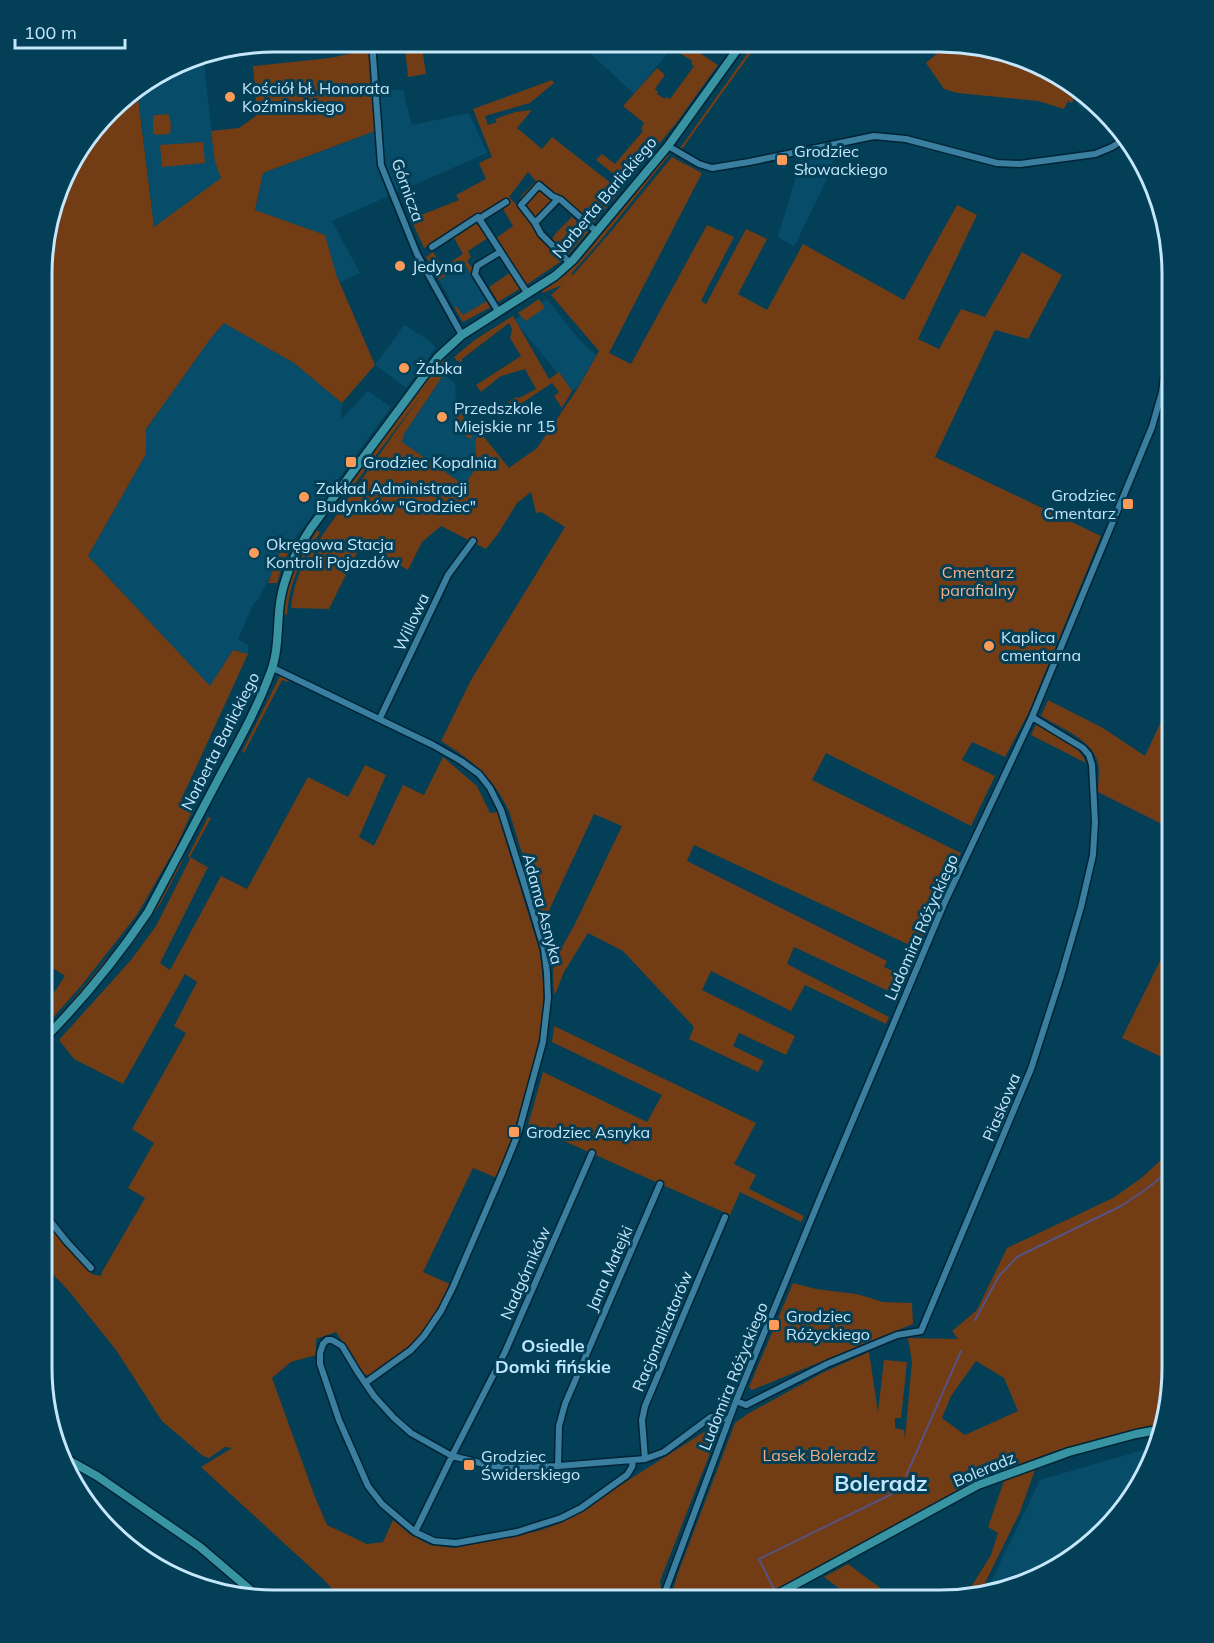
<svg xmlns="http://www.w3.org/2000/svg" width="1214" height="1643" font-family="Mulish,sans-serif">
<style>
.built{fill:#074c68}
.green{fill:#723c15;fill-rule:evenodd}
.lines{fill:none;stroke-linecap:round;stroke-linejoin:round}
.stream{stroke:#565380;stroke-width:2}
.street-casing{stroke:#002435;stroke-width:9}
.secondary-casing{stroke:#002435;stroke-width:11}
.street{stroke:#3a7ea0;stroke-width:6}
.secondary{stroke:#3894a2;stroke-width:8}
.poi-dot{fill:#fe9b59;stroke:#033f57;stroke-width:2}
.labels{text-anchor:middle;stroke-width:6;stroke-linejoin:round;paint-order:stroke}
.poi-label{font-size:16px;fill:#c6e7fa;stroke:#033f57;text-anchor:start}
.street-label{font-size:16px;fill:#c6e7fa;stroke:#033f57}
.park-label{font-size:16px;fill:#f7af83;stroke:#033f57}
.neighbourhood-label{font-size:18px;font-weight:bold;fill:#bee6fd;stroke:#033f57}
.district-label{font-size:22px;font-weight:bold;fill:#bee6fd;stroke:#033f57}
.rim{fill:none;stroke:#c6e7fa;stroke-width:3}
</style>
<rect width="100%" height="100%" fill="#033f57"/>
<path class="built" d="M595 43H676L634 94 588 51Z
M199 54H203L215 162 222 178 154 227 137 90Z
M379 90H403L412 125 469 113 487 153 332 221 360 273 340 282 336 274 255 210 263 173 375 131Z
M1082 92 1115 121 1119 128 1099 123 1100 116 1077 106Z
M833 153V160L830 173 794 247 778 237 801 158Z
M463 263 492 306 461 320 439 280Z
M547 299 578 338 596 355 578 388 572 391 514 320Z
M225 322 294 363 342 403 341 419 368 391 391 407 303 528 279 559 258 600 254 603 238 639 249 646 248 654 233 650 210 687 88 556 146 454V429L211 338Z
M404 325 430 341 436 348 406 388 375 365Z
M444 374 455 383 456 402 480 432 475 440 477 467 464 485 401 442 404 434Z
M1143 1450 1153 1457 1133 1498 1093 1543 1043 1577 987 1590 1040 1480Z"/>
<path class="green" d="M755 43H758L682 149 680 148Z
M948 44H970L1069 81 1078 89 1072 103 1068 101 1064 109 1038 101 957 93 944 89 926 63Z
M687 45 718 65 677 122 626 184 596 160 602 154 615 164 643 131 641 129 644 123 623 106 657 68 665 75 655 89 658 92 657 94 665 99 667 97 670 99 694 66 691 64 692 61 680 53Z
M422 47 426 74 408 77 405 49Z
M372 49 375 131 263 173 255 210 325 235 336 274 375 365 342 403 294 363 224 323 211 338 146 429V454L88 556 210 686 233 650 248 654 181 800 194 807 177 845 137 915 81 986 43 1029V1009L65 976 51 967 43 979 44 244 73 158 79 152 88 150 87 141 121 99 137 90 154 227 221 178 215 162 211 131 239 128 257 115 253 66 330 58Z
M552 80 554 83 530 103 485 116 488 125 497 122 495 119 515 112 532 110 517 128 542 149 552 137 621 191 592 225 540 183 520 204 518 203 522 195 536 181 528 172 509 197 518 206 563 260 526 285 496 238 513 226 502 207 493 211 490 207 424 248 411 219 459 200 456 195 486 179 479 163 492 157 473 109Z
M168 114C171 119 172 130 169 134L157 135 153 133V117L155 115Z
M203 142 205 163 162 167 160 145Z
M670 154 601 240 571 274 573 275 608 235 672 157 702 173 609 353 631 364 707 225 734 237 701 301 706 304 746 229 767 239 738 294 767 310 803 244 904 300 957 205 977 215 918 339 939 349 961 309 985 317 1022 252 1062 275 1028 339 995 330 935 457 1101 536 1028 714 1005 757 972 742 962 760 995 776 971 826 826 753 812 780 961 853 918 949 694 845 687 861 887 961 884 967 906 977 897 995 794 947 787 964 889 1017 886 1024 805 985 791 1011 711 971 702 990 795 1036 786 1055 739 1033 733 1046 764 1061 758 1072 689 1039 694 1027 623 951 588 933 564 972 556 992 554 994 553 973 554 961 574 926 622 826 594 814 544 921 540 913 509 811C492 776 473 761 441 741L471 680 565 527 541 512 536 513 531 492 517 503 498 534 486 549 441 526 422 542 408 570 361 544 329 609 291 608C293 589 298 574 307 557L422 394 339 505 337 503 431 373 435 376 440 370 438 365 443 359H447L444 374 404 434 402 442 464 485 477 467 475 440 480 432 509 468 537 448 578 388 599 351 551 295 562 285 543 293 542 291 565 275 582 258 667 155Z
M540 187 555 199 534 219 523 205Z
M572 217 588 232 568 255 552 239 556 233Z
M475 224 479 225 488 238 468 251 471 257 467 261 474 270 493 306 463 322 454 307H457L463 315 487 301 464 263 439 280 426 257 433 252 443 267 463 254 454 238Z
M511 272 521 288 498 302 489 287Z
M539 299 544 307 543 309 526 321 518 313Z
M513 316 549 379 559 372 572 391 562 408 554 396 559 392 552 383 500 418 496 411 516 397 519 398 536 389 525 369 501 376 481 392 476 385 521 356 510 338 512 329 509 323 462 359V362L457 361 454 357 476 339Z
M458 410 471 427 472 437 470 439 455 428V413Z
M317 530 320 533C300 561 290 580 287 615L283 613C283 581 301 556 317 530Z
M281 549 288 553 282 566 277 583H268Z
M280 676 289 680 288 682 282 680 244 753 242 752Z
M1172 698V829L1098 792C1098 783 1100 772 1098 763 1092 739 1060 728 1041 716L1048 700 1103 728 1145 756Z
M1036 725H1040C1055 734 1080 745 1086 763L1031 735Z
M239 729 240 730 152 899 128 935 60 1017 43 1035V1033L60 1015 129 932 151 897Z
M443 757 477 786 490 813 497 812 539 949C543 972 545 995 542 1018 536 1070 517 1130 497 1178L473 1168 423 1272 452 1285C442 1303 433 1322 419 1338 405 1353 386 1364 369 1376L364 1374 336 1332 316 1339V1355L291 1362 272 1378 315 1497 327 1525 367 1544 383 1542 393 1520 411 1535 430 1545 454 1548 538 1531 561 1523 723 1420 660 1581 661 1590 634 1594 608 1600 335 1599 338 1595 322 1578 201 1467 232 1448 225 1447 209 1458 203 1456 162 1421 116 1350 68 1290 42 1263V1215L92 1274 101 1276 102 1272 145 1198 128 1188 154 1143 132 1129 186 1033 174 1026 197 982 185 974 123 1084 74 1059 59 1040 131 960 156 926 190 859 188 856 208 817 211 818 190 857 209 868 208 869 196 863 207 869 160 963 170 970 221 876 247 889 308 777 348 797 365 765 386 775 359 837 374 846 403 785 424 795Z
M181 859 183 860 160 904 134 942 65 1025 43 1046V1044L53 1033 149 916Z
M1164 953 1172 957V1062L1122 1038Z
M554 1026 756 1123 734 1164 756 1175 749 1189 804 1216 801 1222 740 1192 730 1215 528 1125 543 1072 647 1122 662 1095 552 1042Z
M1172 1127 1171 1384 1163 1424 1140 1428 1052 1452 968 1485 756 1600H670L678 1573 735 1423 749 1413 822 1373 869 1352 878 1412 884 1360 907 1362 901 1418H895V1428L904 1430 905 1438 912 1362 908 1338 958 1339 952 1331 977 1310 1007 1248 1113 1198 1140 1179 1160 1161ZM976 1361 1004 1378 1018 1411 965 1435 942 1418 951 1396Z
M793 1283 816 1289 857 1294 883 1302 912 1303 913 1324 752 1390 749 1387Z
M1035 1470 1020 1512 981 1591 966 1595 991 1555 998 1533 988 1527 1004 1481Z
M848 1564 898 1601H856L824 1577Z"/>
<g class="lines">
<path class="stream" d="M975 1320 999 1276 1017 1257 1123 1205 1149 1187 1172 1168
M906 1476 961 1351
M774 1589 759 1559 890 1495 900 1485"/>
<g class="street-casing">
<path id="street" d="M372 42 381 165 417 254 462 335
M668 146 699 164 712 168 749 162 874 136 906 139 997 163 1020 164 1095 154 1112 147 1126 138
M479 219 506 202
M535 223 558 199
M432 247 478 217 528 294
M570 263 541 234 535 223 521 205 539 185 552 196 561 200 597 232
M498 311 475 274 477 266 500 252
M273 668 433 745 461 761 479 774 490 788 501 810 530 902 544 949 547 973 548 998 543 1042 518 1134 503 1171 453 1287 441 1311 424 1336 411 1350 365 1383
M380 718 448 575 473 541
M42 1211 67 1242 91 1268
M42 1349 49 1352
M736 1401 746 1405 827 1364 897 1335 921 1331 1031 1069 1061 976 1081 907 1093 855 1095 822 1092 765 1089 755 1083 748 1032 717
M645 1459 642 1420 645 1406 725 1217
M633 1461 632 1467 627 1475 581 1508 561 1518 517 1532 456 1543 434 1541 415 1532 382 1504 368 1486 339 1420 320 1364V1353L323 1344 327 1340H332L342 1346 357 1371 374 1396 394 1418 411 1433 452 1456 492 1466 513 1468 558 1466 645 1459 664 1452 711 1417H720L728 1420
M558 1466 559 1426 565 1404 660 1184
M415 1532 454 1452 505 1352 592 1153
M662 1600 736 1401 823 1191 944 904 1032 717 1152 427 1162 392 1170 339 1169 260"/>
</g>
<g class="secondary-casing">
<path id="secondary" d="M43 1040C80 1003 119 955 148 912 172 866 197 820 221 774 239 741 258 707 271 671 279 650 277 626 280 603 284 575 296 551 311 528L438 357 462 335 555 276 573 260 668 146 742 43
M63 1457 97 1476 200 1547 261 1599
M765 1601 978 1485 1069 1452 1136 1434 1163 1429"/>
</g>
<use href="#street" class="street"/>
<use href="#secondary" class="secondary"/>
</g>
<g class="poi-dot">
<circle cx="230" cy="97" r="6"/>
<rect x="776" y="154" width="12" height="12" rx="3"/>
<circle cx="400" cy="266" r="6"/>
<circle cx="404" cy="368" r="6"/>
<circle cx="442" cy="417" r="6"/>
<rect x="345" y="456" width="12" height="12" rx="3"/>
<circle cx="304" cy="497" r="6"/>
<rect x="1122" y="498" width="12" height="12" rx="3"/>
<circle cx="254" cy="553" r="6"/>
<circle cx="989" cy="646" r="6"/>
<rect x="508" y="1126" width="12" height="12" rx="3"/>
<rect x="768" y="1319" width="12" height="12" rx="3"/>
<rect x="463" y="1459" width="12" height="12" rx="3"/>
</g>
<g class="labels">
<g class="poi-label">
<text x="242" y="94">Kościół bł. Honorata<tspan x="242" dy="18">Koźminskiego</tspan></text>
<text x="794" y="157">Grodziec<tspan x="794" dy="18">Słowackiego</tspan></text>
<text x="412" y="272">Jedyna</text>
<text x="416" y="374">Żabka</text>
<text x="454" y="414">Przedszkole<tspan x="454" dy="18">Miejskie nr 15</tspan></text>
<text x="363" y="468">Grodziec Kopalnia</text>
<text x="316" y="494">Zakład Administracji<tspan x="316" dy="18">Budynków "Grodziec"</tspan></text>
<text x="1116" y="501" text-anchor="end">Grodziec<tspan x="1116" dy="18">Cmentarz</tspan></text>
<text x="266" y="550">Okręgowa Stacja<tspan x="266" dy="18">Kontroli Pojazdów</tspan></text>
<text x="1001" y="643">Kaplica<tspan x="1001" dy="18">cmentarna</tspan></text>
<text x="526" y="1138">Grodziec Asnyka</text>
<text x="786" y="1322">Grodziec<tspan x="786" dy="18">Różyckiego</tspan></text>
<text x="481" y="1462">Grodziec<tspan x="481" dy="18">Świderskiego</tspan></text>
</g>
<g class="street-label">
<text transform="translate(408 190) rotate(70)" y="6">Górnicza</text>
<text transform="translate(604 197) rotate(-50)" y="6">Norberta Barlickiego</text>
<text transform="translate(411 622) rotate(-65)" y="6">Willowa</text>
<text transform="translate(220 741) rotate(-63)" y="6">Norberta Barlickiego</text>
<text transform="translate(543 909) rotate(75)" y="6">Adama Asnyka</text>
<text transform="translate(921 927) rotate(-66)" y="6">Ludomira Różyckiego</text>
<text transform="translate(1001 1107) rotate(-67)" y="6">Piaskowa</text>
<text transform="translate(609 1268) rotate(-66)" y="6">Jana Matejki</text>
<text transform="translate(525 1273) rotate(-66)" y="6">Nadgórników</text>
<text transform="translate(662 1331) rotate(-67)" y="6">Racjonalizatorów</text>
<text transform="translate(733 1376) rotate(-68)" y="6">Ludomira Różyckiego</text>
<text transform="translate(984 1469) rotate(-23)" y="6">Boleradz</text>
</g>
<g class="park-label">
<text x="978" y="578">Cmentarz<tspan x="978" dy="18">parafialny</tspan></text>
<text x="819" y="1461">Lasek Boleradz</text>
</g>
<g class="neighbourhood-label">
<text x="553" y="1352">Osiedle<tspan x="553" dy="21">Domki fińskie</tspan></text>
</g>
<g class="district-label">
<text x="881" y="1491">Boleradz</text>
</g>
</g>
<path d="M0 0H1214V1643H0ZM274 52H940A222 222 0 0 1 1162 274V1368A222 222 0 0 1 940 1590H274A222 222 0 0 1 52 1368V274A222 222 0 0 1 274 52Z" fill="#033f57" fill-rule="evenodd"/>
<path class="rim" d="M274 52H940A222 222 0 0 1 1162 274V1368A222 222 0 0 1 940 1590H274A222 222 0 0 1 52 1368V274A222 222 0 0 1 274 52Z"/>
<path d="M15 39v9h110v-9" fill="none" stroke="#c6e7fa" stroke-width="3"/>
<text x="24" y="39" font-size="18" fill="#c6e7fa" stroke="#033f57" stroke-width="4.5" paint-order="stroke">100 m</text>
</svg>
